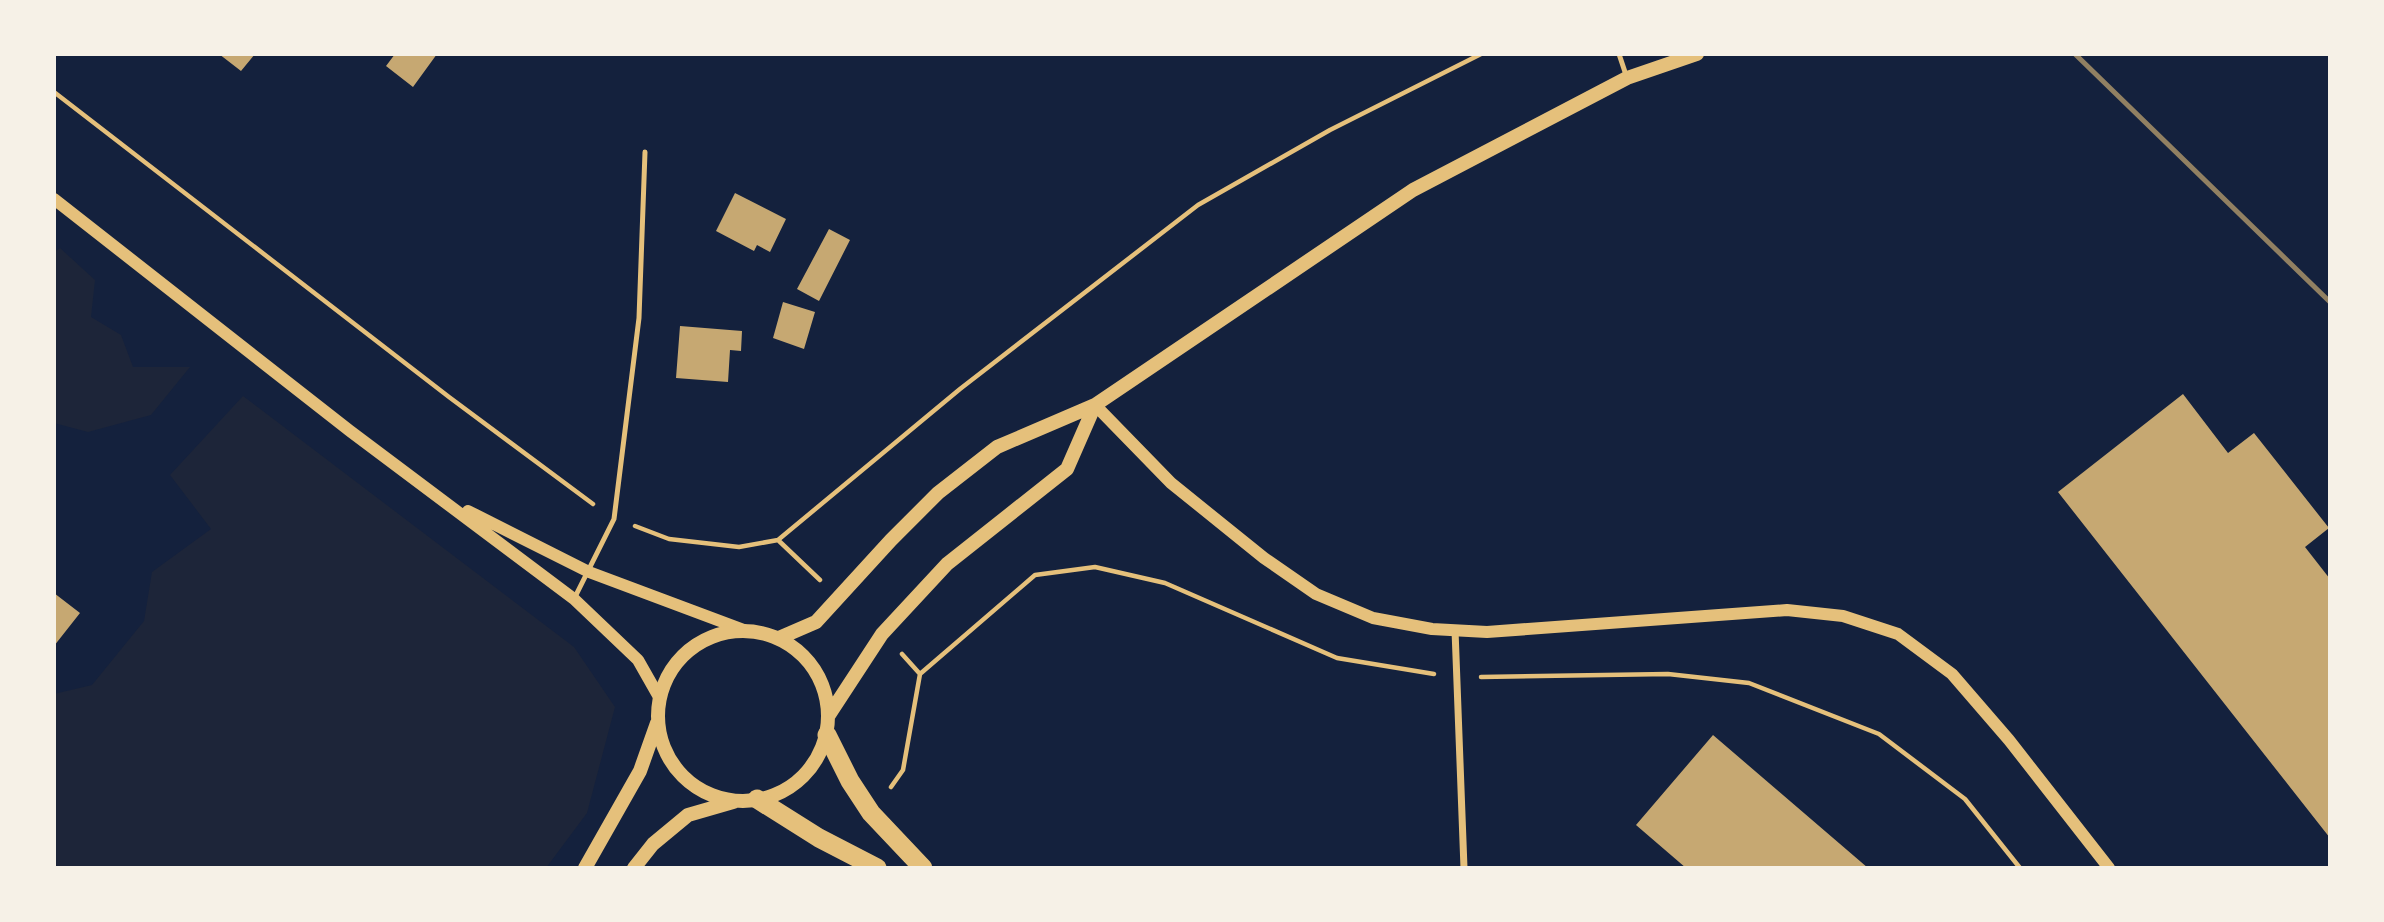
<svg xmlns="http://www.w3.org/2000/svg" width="2384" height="922" font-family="'IBM Plex Sans',sans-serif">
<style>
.green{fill:#1d2539}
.building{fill:#c6a872}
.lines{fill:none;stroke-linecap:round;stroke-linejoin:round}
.path{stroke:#e5c07b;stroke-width:4.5}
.service{stroke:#e5c07b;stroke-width:5}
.minor{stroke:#e5c07b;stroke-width:7}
.tertiary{stroke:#e5c07b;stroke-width:12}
.secondary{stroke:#e5c07b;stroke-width:14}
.trunk{stroke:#e5c07b;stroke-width:19}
.rail{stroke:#918062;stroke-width:5}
</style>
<rect width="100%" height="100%" fill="#14213d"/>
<path class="green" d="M60 248 95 280 91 317 121 335 133 367H190L151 415 88 432 54 423V252Z
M243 396 574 647 615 707 587 813 546 868H54V694L92 685 144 621 152 572 211 529 170 475Z"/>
<path class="building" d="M219 54H255L241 71Z
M395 54H437L413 87 386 66Z
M735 193 786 219 770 252 757 245 754 251 716 231Z
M829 229 850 240 819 301 797 289Z
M783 302 815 312 804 349 773 338Z
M680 326 742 331 741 351 730 350 728 382 676 378Z
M2183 394 2228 453 2254 433 2329 528 2305 547 2330 579V838L2058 492Z
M54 593 80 613 54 646Z
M1713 735 1868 868H1686L1636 825Z"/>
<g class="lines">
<path class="path" d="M54 92 449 397 593 504
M635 526 669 539 739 547 778 540 820 580
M778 540 960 389 1198 205 1330 130 1481 54
M902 654 920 674
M1481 677 1668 674 1749 683 1879 734 1965 799 2020 868
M891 787 903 770 920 674 1035 575 1095 567 1165 583 1337 658 1434 674"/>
<path class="service" d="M1619 54 1627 78
M574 599 614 519 639 318 645 152"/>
<path class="minor" d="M1455 630 1464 868"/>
<path class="tertiary" d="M54 199 350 431 574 599 638 660 659 697
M1095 405 1171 483 1264 558 1316 594 1373 618 1432 629 1487 632 1787 610 1843 616 1898 634 1952 674 2009 740 2109 868
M468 511 589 572 744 630"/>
<path class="secondary" d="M658 716a85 85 0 1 1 170 0a85 85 0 1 1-170 0Z
M779 638 816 622 891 540 938 493 997 447 1095 405 1413 190 1627 78 1697 54
M829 715 882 634 947 564 1067 469 1095 405
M585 868 640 771 657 723
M634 868 653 844 688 815 733 802"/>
<path class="trunk" d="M827 735 850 781 871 813 923 868
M757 799 819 838 877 868"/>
<path class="rail" d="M2075 54 2330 302"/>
</g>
<rect width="2384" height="922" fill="none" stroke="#f6f1e7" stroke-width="112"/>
</svg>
